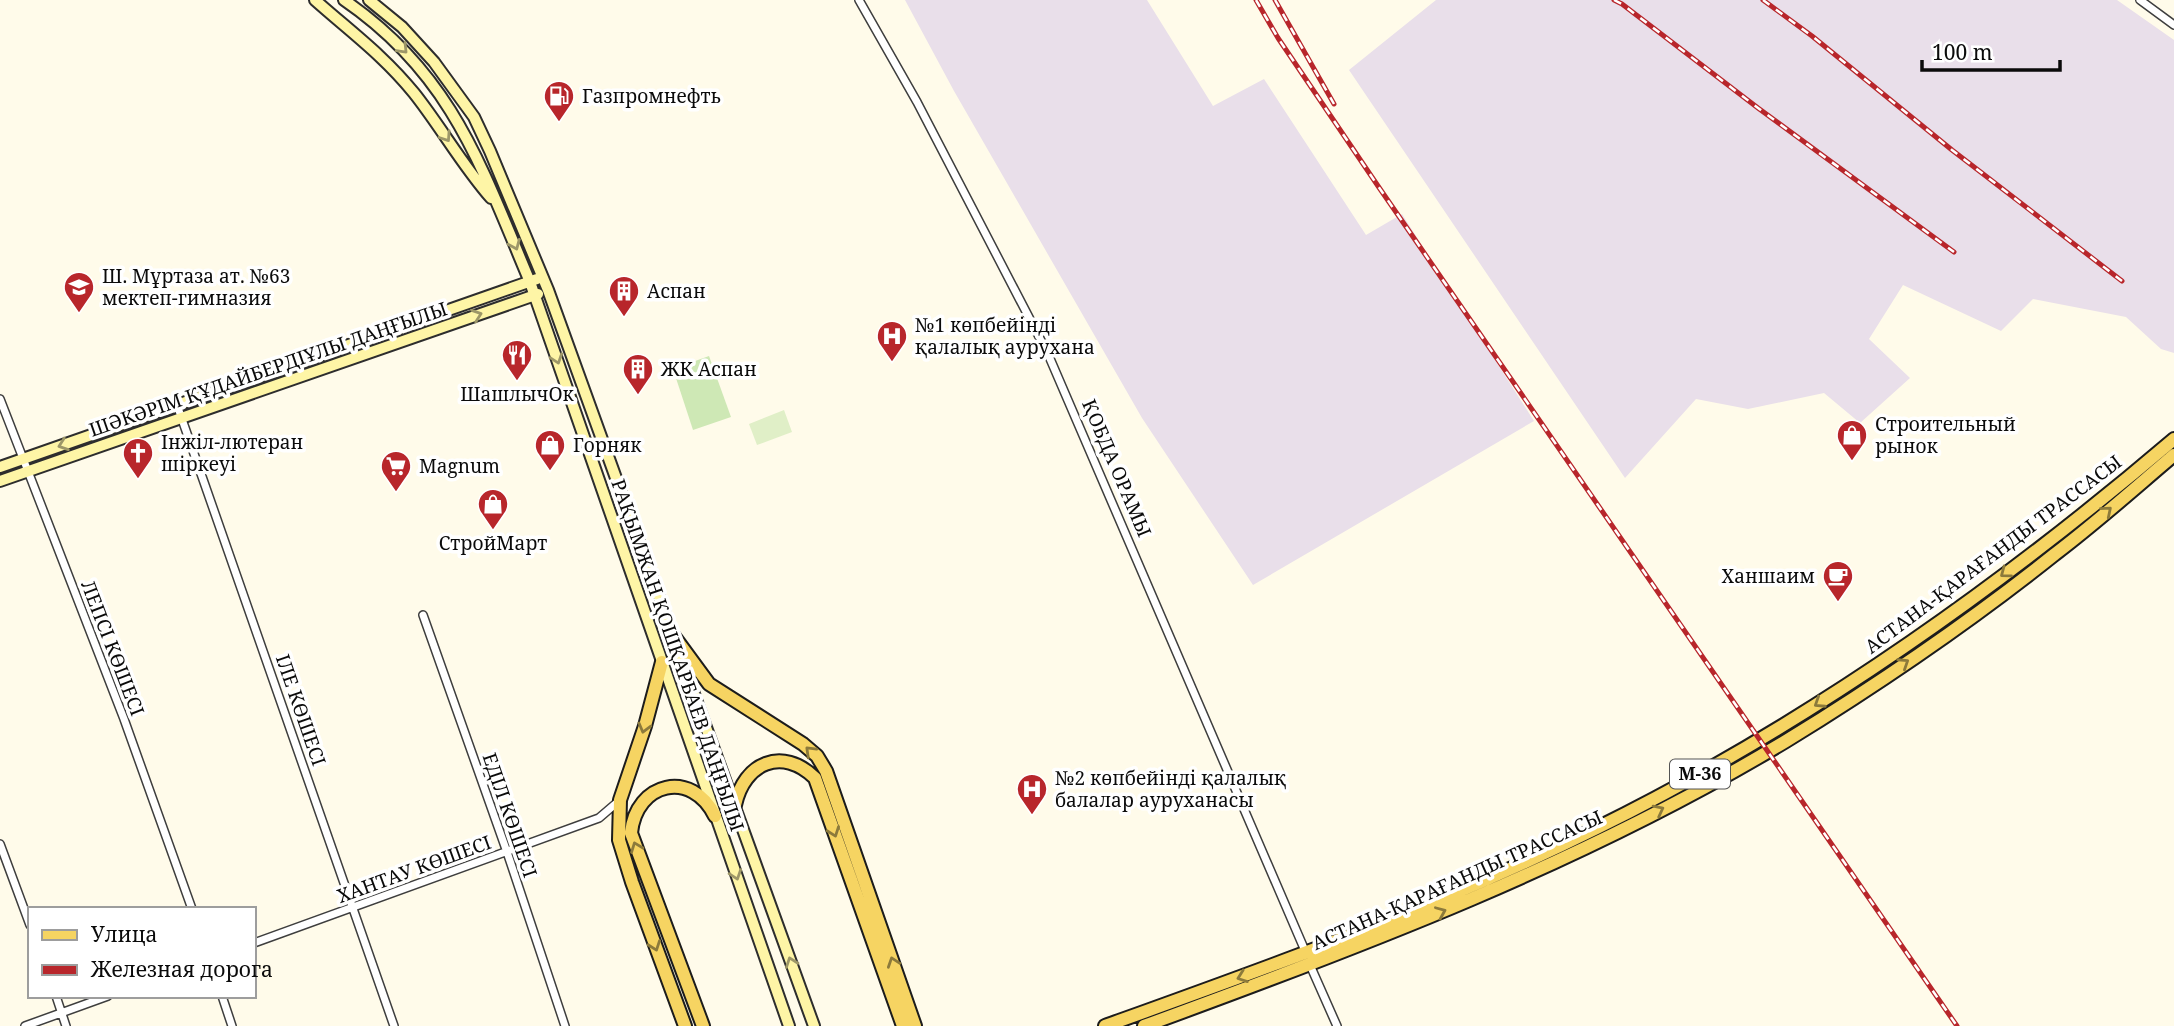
<svg xmlns="http://www.w3.org/2000/svg" width="2174" height="1026" font-family="'Noto Serif',serif">
<style>
.industrial{fill:#e9dfea}
.green{fill:#cee8b5}
.pitch{fill:#e0efc7}
.lines{fill:none;stroke-linecap:round;stroke-linejoin:round}
.minor-casing{stroke:#3e3e3e;stroke-width:10}
.secondary-casing{stroke:#2d2d2d;stroke-width:14}
.primary-casing{stroke:#1c1c1c;stroke-width:16}
.minor{stroke:#fff;stroke-width:7}
.secondary{stroke:#fef5a6;stroke-width:10}
.primary{stroke:#f6d462;stroke-width:12}
.rail-casing{stroke:#b8262b;stroke-width:5}
.rail{stroke:#fff;stroke-width:2.5;stroke-dasharray:8;stroke-linecap:butt}
.oneway{stroke:#9d9768}
.oneway2{stroke:#8c7a3b}
.labels{text-anchor:middle;stroke-width:7;stroke-linejoin:round;paint-order:stroke}
.shield{fill:#fff;stroke:#545454;stroke-width:2}
.shield-label{font-size:18px;font-weight:bold;fill:#0b0b0b}
.poi-label{font-size:19px;fill:#0b0b0b;stroke:#fff;text-anchor:start}
.street-label{font-size:19px;fill:#0b0b0b;stroke:#fff}
</style>
<rect width="100%" height="100%" fill="#fffbea"/>
<path class="industrial" d="M905 0H1147L1213 106 1264 79 1366 235 1402 214 1534 421 1253 585 1142 418 954 91Z
M1436 0H2117L2174 40V353L2161 349 2126 317 2033 299 2001 331 1903 285 1869 339 1910 378 1860 423 1824 393 1748 409 1696 399 1625 478 1349 70Z"/>
<path class="green" d="M709 356 731 417 693 430 673 369Z"/>
<path class="pitch" d="M784 410 792 432 757 445 749 424Z"/>
<g class="lines">
<g class="minor-casing">
<path id="minor" d="M859 0 917 102 1048 354 1306 953
M2140 0 2174 25
M0 399 124 719 192 909
M177 405 394 1026
M423 615 507 852 565 1026
M0 844 30 925
M254 943 599 818 620 800
M1310 965 1337 1026
M56 996 66 1026
M222 996 232 1026
M25 1026 108 996"/>
</g>
<g class="secondary-casing">
<path id="secondary" d="M315 0C351 32 383 55 414 93 441 127 462 165 491 198
M344 0C452 74 481 166 530 282L789 1026
M369 0 402 27 434 62 474 117 490 151 548 290 814 1026
M0 467 537 279
M0 481 538 294"/>
</g>
<g class="primary-casing">
<path id="primary" d="M673 635 709 684 803 744 817 756 826 771 915 1026
M662 662 645 726 620 800 619 840 632 882 685 1026
M735 805C744 763 782 746 815 778L903 1026
M703 1026 631 833C636 782 692 769 715 816
M1105 1026C1272 966 1438 907 1597 828 1806 725 1997 590 2174 439
M1144 1026C1363 946 1585 862 1786 741 1877 685 1971 621 2055 554 2096 523 2135 488 2174 455"/>
</g>
<use href="#minor" class="minor"/>
<use href="#secondary" class="secondary"/>
<use href="#primary" class="primary"/>
<g class="rail-casing">
<path id="rail" d="M1256 0 1278 38 1378 186 1957 1026
M1275 0 1334 104
M1614 0 1622 4 1758 108 1954 252
M1763 0 1812 36 1952 150 2122 281"/>
</g>
<use href="#rail" class="rail"/>
</g>
<defs><path id="oneway-chevron" d="M-2-3.5L2.5 0L-2 3.5" fill="none" stroke-width="1.6" stroke-linecap="round" stroke-linejoin="round" transform="scale(1.75)"/></defs>
<g class="oneway">
<use href="#oneway-chevron" transform="translate(403 49) rotate(46)"/>
<use href="#oneway-chevron" transform="translate(446 137) rotate(56)"/>
<use href="#oneway-chevron" transform="translate(515 245) rotate(67)"/>
<use href="#oneway-chevron" transform="translate(477 315) rotate(-19)"/>
<use href="#oneway-chevron" transform="translate(557 359) rotate(71)"/>
<use href="#oneway-chevron" transform="translate(63 445) rotate(161)"/>
<use href="#oneway-chevron" transform="translate(736 875) rotate(71)"/>
<use href="#oneway-chevron" transform="translate(791 962) rotate(-110)"/>
</g>
<g class="oneway2">
<use href="#oneway-chevron" transform="translate(2107 511) rotate(-40)"/>
<use href="#oneway-chevron" transform="translate(2005 573) rotate(143)"/>
<use href="#oneway-chevron" transform="translate(1904 663) rotate(-33)"/>
<use href="#oneway-chevron" transform="translate(1819 703) rotate(147)"/>
<use href="#oneway-chevron" transform="translate(644 728) rotate(105)"/>
<use href="#oneway-chevron" transform="translate(810 751) rotate(-136)"/>
<use href="#oneway-chevron" transform="translate(1659 810) rotate(-27)"/>
<use href="#oneway-chevron" transform="translate(834 832) rotate(70)"/>
<use href="#oneway-chevron" transform="translate(636 847) rotate(-111)"/>
<use href="#oneway-chevron" transform="translate(1441 912) rotate(-23)"/>
<use href="#oneway-chevron" transform="translate(655 946) rotate(70)"/>
<use href="#oneway-chevron" transform="translate(893 962) rotate(-109)"/>
<use href="#oneway-chevron" transform="translate(1242 977) rotate(160)"/>
</g>
<defs>
<g id="fuel-pin" transform="scale(1.575)"><path d="M0 17L-7.5 6A9.5 9.5 0 1 1 7.5 6Z" fill="#b8262b" stroke="#fff"/><path d="M-5.5-6h7V0h2V4h1.3V-2.5L3-4.5l.8-.8L6-3V5H2.5V1h-1V6h-7ZM-4.2-4.7v3.2H.2V-4.7Z" fill="#fff"/></g>
<g id="school-pin" transform="scale(1.575)"><path d="M0 17L-7.5 6A9.5 9.5 0 1 1 7.5 6Z" fill="#b8262b" stroke="#fff"/><path d="M0-5L7-2L0 1L-7-2ZM-4 1L0 2.5L4 1V4Q0 6-4 4Z" fill="#fff"/></g>
<g id="building-pin" transform="scale(1.575)"><path d="M0 17L-7.5 6A9.5 9.5 0 1 1 7.5 6Z" fill="#b8262b" stroke="#fff"/><path d="M-4-6H4V6H1V3H-1V6H-4ZM-2.5-4.3h1.7v1.8h-1.7ZM.8-4.3h1.7v1.8H.8ZM-2.5-1h1.7V.8h-1.7ZM.8-1h1.7V.8H.8Z" fill="#fff"/></g>
<g id="hospital-pin" transform="scale(1.575)"><path d="M0 17L-7.5 6A9.5 9.5 0 1 1 7.5 6Z" fill="#b8262b" stroke="#fff"/><path d="M-5-5h3v3.5h4V-5h3V5h-3V1.5h-4V5h-3Z" fill="#fff"/></g>
<g id="restaurant-pin" transform="scale(1.575)"><path d="M0 17L-7.5 6A9.5 9.5 0 1 1 7.5 6Z" fill="#b8262b" stroke="#fff"/><path d="M-5-6h1v4h1v-4h1v4h1v-4h1v5L-1.5 .5V6h-2V.5L-5-1ZM5-6V6H3V1.5H1.5Q1.5-4 5-6Z" fill="#fff"/></g>
<g id="shop-pin" transform="scale(1.575)"><path d="M0 17L-7.5 6A9.5 9.5 0 1 1 7.5 6Z" fill="#b8262b" stroke="#fff"/><path d="M-5-2.5h2.3a2.7 3.5 0 0 1 5.4 0H5L5.5 6h-11ZM-1.5-2.5h3a1.5 2.3 0 0 0-3 0Z" fill="#fff"/></g>
<g id="church-pin" transform="scale(1.575)"><path d="M0 17L-7.5 6A9.5 9.5 0 1 1 7.5 6Z" fill="#b8262b" stroke="#fff"/><path d="M-1.2-6h2.4v3.5h3.3v2.4h-3.3V6h-2.4V-.1h-3.3v-2.4h3.3Z" fill="#fff"/></g>
<g id="supermarket-pin" transform="scale(1.575)"><path d="M0 17L-7.5 6A9.5 9.5 0 1 1 7.5 6Z" fill="#b8262b" stroke="#fff"/><path d="M-6-5.5h2.5l.6 2H6L4.5 2H-2.5L-4.4-4H-6ZM-1.5 3.2a1.3 1.3 0 1 0 .1 0ZM3 3.2a1.3 1.3 0 1 0 .1 0Z" fill="#fff"/></g>
<g id="cafe-pin" transform="scale(1.575)"><path d="M0 17L-7.5 6A9.5 9.5 0 1 1 7.5 6Z" fill="#b8262b" stroke="#fff"/><path d="M-5.5-4.5H6V0H3Q3 3.5 0 3.5H-2.5Q-5.5 3.5-5.5 0ZM3-3.2v2h1.7v-2ZM-6 4.5H4V6H-6Z" fill="#fff"/></g>
</defs>
<g fill-rule="evenodd">
<use href="#fuel-pin" x="559" y="96"/>
<use href="#school-pin" x="79" y="287"/>
<use href="#building-pin" x="624" y="291"/>
<use href="#hospital-pin" x="892" y="336"/>
<use href="#restaurant-pin" x="517" y="355"/>
<use href="#building-pin" x="638" y="369"/>
<use href="#shop-pin" x="1852" y="435"/>
<use href="#shop-pin" x="550" y="445"/>
<use href="#church-pin" x="138" y="453"/>
<use href="#supermarket-pin" x="396" y="466"/>
<use href="#shop-pin" x="493" y="504"/>
<use href="#cafe-pin" x="1838" y="576"/>
<use href="#hospital-pin" x="1032" y="789"/>
</g>
<g class="labels">
<rect class="shield" x="1670" y="759.5" width="60" height="29" rx="5"/>
<g class="shield-label">
<text x="1700" y="780">M-36</text>
</g>
<g class="poi-label">
<text x="582" y="103">Газпромнефть</text>
<text x="102" y="283">Ш. Мұртаза ат. №63<tspan x="102" dy="22">мектеп-гимназия</tspan></text>
<text x="647" y="298">Аспан</text>
<text x="915" y="332">№1 көпбейінді<tspan x="915" dy="22">қалалық аурухана</tspan></text>
<text x="661" y="376">ЖК Аспан</text>
<text x="517" y="401" text-anchor="middle">ШашлычОк</text>
<text x="1875" y="431">Строительный<tspan x="1875" dy="22">рынок</tspan></text>
<text x="161" y="449">Інжіл-лютеран<tspan x="161" dy="22">шіркеуі</tspan></text>
<text x="573" y="452">Горняк</text>
<text x="419" y="473">Magnum</text>
<text x="493" y="550" text-anchor="middle">СтройМарт</text>
<text x="1815" y="583" text-anchor="end">Ханшаим</text>
<text x="1055" y="785">№2 көпбейінді қалалық<tspan x="1055" dy="22">балалар ауруханасы</tspan></text>
</g>
<g class="street-label">
<text transform="translate(268 369) rotate(-19)" y="7">ШӘКӘРІМ ҚҰДАЙБЕРДІҰЛЫ ДАҢҒЫЛЫ</text>
<text transform="translate(1117 468) rotate(67)" y="7">ҚОБДА ОРАМЫ</text>
<text transform="translate(1993 554) rotate(-37)" y="7">АСТАНА-ҚАРАҒАНДЫ ТРАССАСЫ</text>
<text transform="translate(113 648) rotate(69)" y="7">ЛЕПСІ КӨШЕСІ</text>
<text transform="translate(678 655) rotate(71)" y="7">РАҚЫМЖАН ҚОШҚАРБАЕВ ДАҢҒЫЛЫ</text>
<text transform="translate(301 710) rotate(71)" y="7">ІЛЕ КӨШЕСІ</text>
<text transform="translate(510 815) rotate(71)" y="7">ЕДІЛ КӨШЕСІ</text>
<text transform="translate(414 869) rotate(-20)" y="7">ХАНТАУ КӨШЕСІ</text>
<text transform="translate(1457 880) rotate(-24)" y="7">АСТАНА-ҚАРАҒАНДЫ ТРАССАСЫ</text>
</g>
</g>
<rect x="28" y="907" width="228" height="91" fill="#ffffff" stroke="#9d9d9d" stroke-width="2"/>
<rect x="42" y="930" width="35" height="10" fill="#f6d462" stroke="#9d9d9d" stroke-width="2"/>
<text x="91" y="942" font-size="21" fill="#0b0b0b">Улица</text>
<rect x="42" y="965" width="35" height="10" fill="#b8262b" stroke="#9d9d9d" stroke-width="2"/>
<text x="91" y="977" font-size="21" fill="#0b0b0b">Железная дорога</text>
<path d="M1922 60v10h138v-10" fill="none" stroke="#0b0b0b" stroke-width="3.5"/>
<text x="1932" y="60" font-size="21" fill="#0b0b0b" stroke="#ffffff" stroke-width="5" paint-order="stroke">100 m</text>
</svg>
